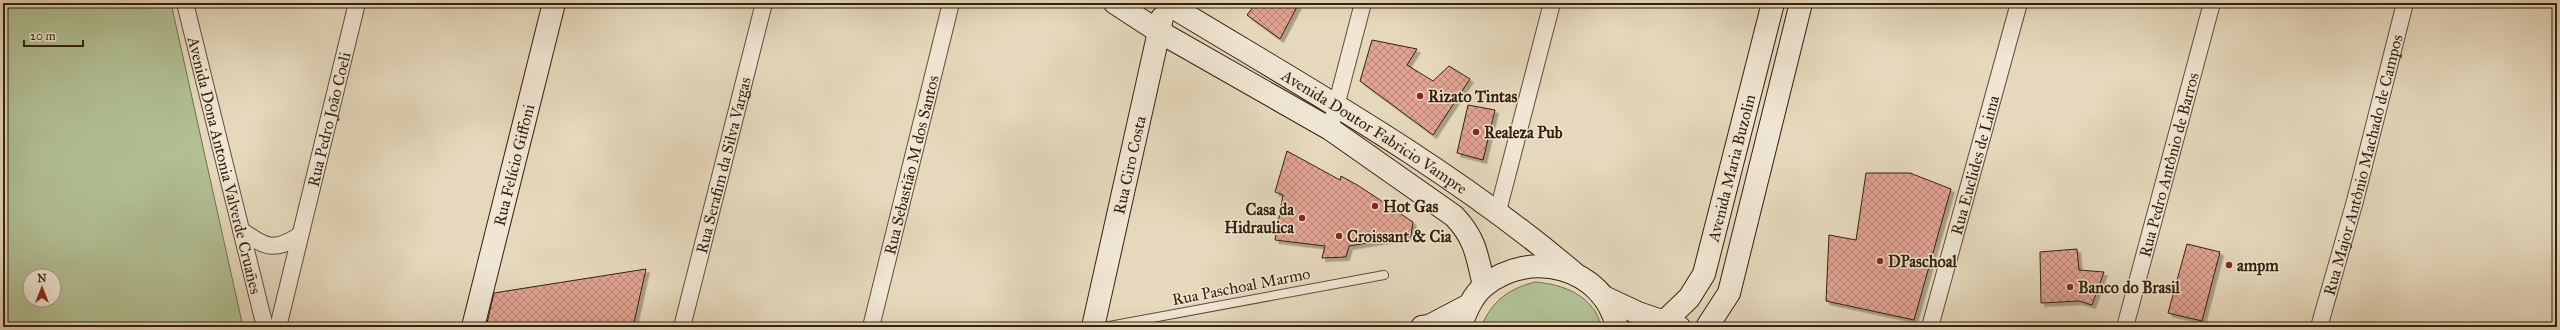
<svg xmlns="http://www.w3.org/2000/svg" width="2560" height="330" font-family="'IM FELL Great Primer',serif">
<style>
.green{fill:#b1bf93;stroke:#727050;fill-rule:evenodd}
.building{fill:url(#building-cross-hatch);stroke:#34210d;filter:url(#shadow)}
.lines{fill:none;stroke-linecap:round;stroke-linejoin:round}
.lane-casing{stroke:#604f39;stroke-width:10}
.street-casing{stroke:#604f39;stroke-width:18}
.secondary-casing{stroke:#34210d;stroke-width:24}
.lane{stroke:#efe6d3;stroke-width:8}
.street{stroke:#efe6d3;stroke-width:16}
.secondary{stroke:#efe6d3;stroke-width:22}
.poi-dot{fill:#8f2418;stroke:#efe6d3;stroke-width:1.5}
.labels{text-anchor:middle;stroke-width:3;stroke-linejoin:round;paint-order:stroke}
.poi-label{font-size:16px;font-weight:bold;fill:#34210d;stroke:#efe6d3;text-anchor:start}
.street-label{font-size:16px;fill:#34210d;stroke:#efe6d3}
</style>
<defs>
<pattern id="building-cross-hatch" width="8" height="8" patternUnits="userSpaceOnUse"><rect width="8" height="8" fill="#e1a392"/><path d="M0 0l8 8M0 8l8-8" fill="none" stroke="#b78476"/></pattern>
<filter id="shadow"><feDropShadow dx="3.5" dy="3.5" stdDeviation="0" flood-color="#0004"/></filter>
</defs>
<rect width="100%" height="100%" fill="#e6d8bc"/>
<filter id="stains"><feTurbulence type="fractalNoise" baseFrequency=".005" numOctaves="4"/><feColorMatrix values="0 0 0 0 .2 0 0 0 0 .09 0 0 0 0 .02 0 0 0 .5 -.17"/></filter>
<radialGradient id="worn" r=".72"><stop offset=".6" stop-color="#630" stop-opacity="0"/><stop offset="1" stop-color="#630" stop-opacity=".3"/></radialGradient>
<path class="green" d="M3 3H171L243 327H3ZM30 276H54V300H30Z
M1535 282C1563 284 1595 296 1601 327H1481C1492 301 1508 289 1535 282Z"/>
<path class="building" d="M1256 3H1299L1280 39 1247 15Z
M1372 40 1417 49 1407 65 1433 81 1449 66 1470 79 1433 135 1360 81Z
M1468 105 1495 110 1483 160 1457 153Z
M1287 151 1340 180 1341 176 1359 186 1413 222 1411 236 1349 246 1346 257 1322 258 1325 246 1275 240 1283 195 1275 192Z
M1866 173H1910L1951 189 1914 320 1826 301 1829 235 1856 240Z
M2187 244 2220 252 2202 321 2168 313Z
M2077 249 2079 270 2104 272 2092 305 2079 301 2041 303 2040 252Z
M646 269 633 327H486L494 293Z"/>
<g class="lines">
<g class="lane-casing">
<path id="lane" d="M1104 327 1384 275"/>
</g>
<g class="street-casing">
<g id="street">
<path id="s1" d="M185 3 265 327"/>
<path d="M1330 129 1363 3"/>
<path d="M1498 211 1552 3"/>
<path d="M241 230C266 248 274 252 300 235"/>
<path id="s2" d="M278 327 357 3"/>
<path id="s3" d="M682 327 764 3"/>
<path id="s4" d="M871 327 951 3"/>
<path id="s5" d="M1930 327 2019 3"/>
<path id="s6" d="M2125 327 2212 3"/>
<path id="s7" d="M2319 327 2355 201 2405 3"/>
</g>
</g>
<g class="secondary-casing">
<g id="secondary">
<path d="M1115 3 1158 31 1330 129 1454 216C1476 239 1477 256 1484 286"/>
<path id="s8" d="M1166 3C1306 88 1449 167 1574 273"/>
<path d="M1604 297 1638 313 1679 327"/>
<path id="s9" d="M1665 321 1689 298 1704 274 1773 3"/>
<path id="s10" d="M473 327 554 3"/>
<path id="s11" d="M1093 327 1162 18"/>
<path d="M1422 327 1429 326 1469 305"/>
<path d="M1460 327C1466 312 1472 296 1484 286 1530 248 1604 267 1617 327"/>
<path d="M1707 327 1729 293 1801 3"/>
</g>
</g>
<use href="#lane" class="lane"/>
<use href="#street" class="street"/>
<use href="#secondary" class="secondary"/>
</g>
<g class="poi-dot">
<circle cx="1420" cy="96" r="4"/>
<circle cx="1476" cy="132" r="4"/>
<circle cx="1375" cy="206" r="4"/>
<circle cx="1302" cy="218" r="4"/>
<circle cx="1339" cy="236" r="4"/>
<circle cx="1880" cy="261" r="4"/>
<circle cx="2229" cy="265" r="4"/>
<circle cx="2070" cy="287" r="4"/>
</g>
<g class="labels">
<g class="poi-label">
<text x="1428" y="102">Rizato Tintas</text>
<text x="1484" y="138">Realeza Pub</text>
<text x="1383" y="212">Hot Gas</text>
<text x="1294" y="215" text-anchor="end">Casa da<tspan x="1294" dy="18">Hidraulica</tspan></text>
<text x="1347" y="242">Croissant &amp; Cia</text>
<text x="1888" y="267">DPaschoal</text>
<text x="2237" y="271">ampm</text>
<text x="2078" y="293">Banco do Brasil</text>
</g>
<g class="street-label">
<text dy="6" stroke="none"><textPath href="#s2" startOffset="214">Rua Pedro João Coeli</textPath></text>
<text dy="6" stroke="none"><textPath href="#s8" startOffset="245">Avenida Doutor Fabricio Vampre</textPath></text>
<text dy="6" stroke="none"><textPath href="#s1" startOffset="167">Avenida Dona Antonia Valverde Cruañes</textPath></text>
<text dy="6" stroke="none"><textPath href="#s10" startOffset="167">Rua Felício Giffoni</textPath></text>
<text dy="6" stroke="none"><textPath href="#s3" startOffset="167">Rua Serafim da Silva Vargas</textPath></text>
<text dy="6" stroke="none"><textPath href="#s4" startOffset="167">Rua Sebastião M dos Santos</textPath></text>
<text dy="6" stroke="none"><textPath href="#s11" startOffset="166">Rua Ciro Costa</textPath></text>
<text dy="6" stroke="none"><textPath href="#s5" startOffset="168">Rua Euclides de Lima</textPath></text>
<text dy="6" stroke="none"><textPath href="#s6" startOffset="168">Rua Pedro Antônio de Barros</textPath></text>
<text dy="6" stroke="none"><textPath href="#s7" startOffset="168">Rua Major Antônio Machado de Campos</textPath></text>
<text dy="6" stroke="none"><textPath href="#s9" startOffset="171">Avenida Maria Buzolin</textPath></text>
<text transform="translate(1241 286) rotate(-11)" y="6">Rua Paschoal Marmo</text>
</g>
</g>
<rect width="2560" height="330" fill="none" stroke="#e6d8bc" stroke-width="16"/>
<rect x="4" y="4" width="2552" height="322" fill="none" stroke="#34210d" stroke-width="2"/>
<rect x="8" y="8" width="2544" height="314" fill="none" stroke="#34210d"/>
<g transform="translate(42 288)"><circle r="19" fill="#efe6d3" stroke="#a49784"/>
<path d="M0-3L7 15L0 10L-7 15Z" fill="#8f2418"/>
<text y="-6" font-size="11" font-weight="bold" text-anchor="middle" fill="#34210d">N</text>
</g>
<path d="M24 40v6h59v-6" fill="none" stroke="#34210d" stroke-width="2"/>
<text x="30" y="40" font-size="12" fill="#34210d" stroke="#efe6d3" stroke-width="3" paint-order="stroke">20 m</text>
<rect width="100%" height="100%" filter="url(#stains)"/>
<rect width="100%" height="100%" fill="url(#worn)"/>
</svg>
